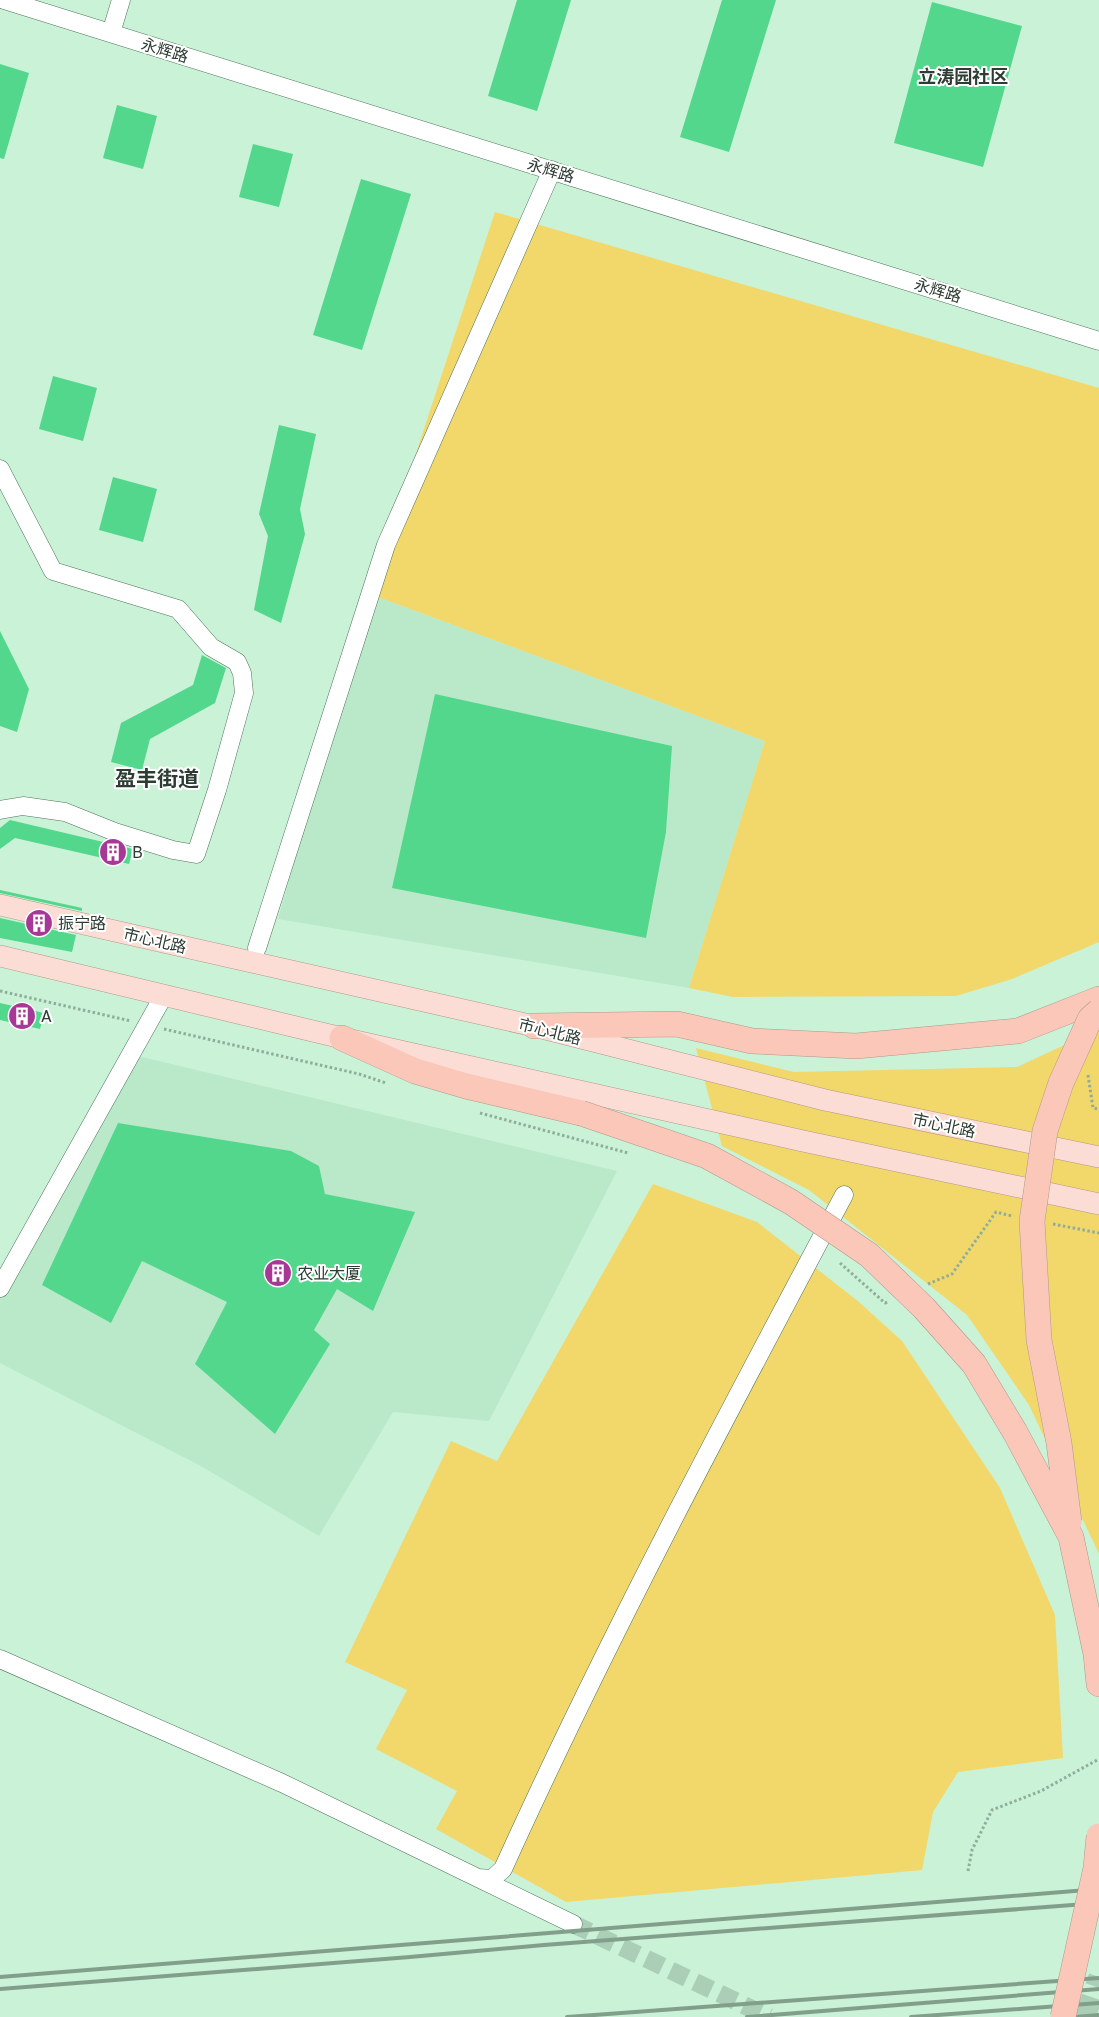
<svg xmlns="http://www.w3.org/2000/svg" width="1099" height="2017" font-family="'Golos Text','Noto Sans SC',sans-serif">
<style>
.built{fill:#bae9c9}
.green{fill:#f2d76a}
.building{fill:#53d78d}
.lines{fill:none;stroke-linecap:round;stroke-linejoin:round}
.minor-tunnel{stroke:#abceb6;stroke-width:18;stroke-dasharray:18 9;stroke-linecap:butt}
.major-tunnel{stroke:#abceb6;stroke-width:21;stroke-dasharray:21 11;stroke-linecap:butt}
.minor-casing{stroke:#4e735b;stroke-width:19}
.major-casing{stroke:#b2978a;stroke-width:22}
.highway-casing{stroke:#b2978a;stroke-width:26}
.path{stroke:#8fae9a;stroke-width:3;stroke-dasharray:2.5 2.5;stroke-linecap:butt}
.minor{stroke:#fff;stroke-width:18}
.major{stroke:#fcddd5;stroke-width:21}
.highway{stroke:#fac7b9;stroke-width:25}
.rail{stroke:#829f8b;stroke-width:4}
.highway-bridge-casing{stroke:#b2978a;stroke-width:26;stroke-linecap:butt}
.highway-bridge{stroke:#fac7b9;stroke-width:25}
.labels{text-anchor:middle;stroke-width:4;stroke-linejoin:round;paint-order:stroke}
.street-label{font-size:16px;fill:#2d3d33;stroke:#fff}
.poi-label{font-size:16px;fill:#2d3d33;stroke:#fff;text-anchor:start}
.neighbourhood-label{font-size:18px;font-weight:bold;fill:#2d3d33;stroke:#fff}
.district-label{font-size:21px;font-weight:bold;fill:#2d3d33;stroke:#fff}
</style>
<rect width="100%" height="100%" fill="#caf2d7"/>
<path class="built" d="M370 594 765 741 689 988 278 919Z
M134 1055 617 1171 489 1421 393 1412 319 1536 199 1465 0 1363V1292Z"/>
<path class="green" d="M495 212 1099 388V942L1012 979 956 996 733 997 689 988 765 741 370 594Z
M1099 1029V1554L1029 1405 967 1315 809 1190 722 1146 696 1048 794 1072 1017 1067Z
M653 1184 757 1222 859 1302 902 1341 1000 1488 1055 1615 1063 1758 958 1772 933 1812 922 1870 566 1902 436 1829 457 1791 376 1749 407 1690 345 1662 451 1441 497 1461Z"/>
<path class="building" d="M517 0H571L537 111 488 96Z
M722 0H776L729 152 680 137Z
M932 2 1022 26 983 167 894 143Z
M0 64 29 73 4 159 0 158Z
M117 105 157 116 143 169 103 158Z
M253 144 293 154 279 207 239 197Z
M361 179 411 194 362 350 313 335Z
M53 376 97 388 83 441 39 429Z
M279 425 316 434 300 509 305 534 281 623 254 610 268 536 259 514Z
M113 477 157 489 143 542 99 530Z
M0 631 29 689 17 732 0 726Z
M202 655 226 668 215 703 150 739 142 770 111 762 121 723 193 685Z
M435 694 672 746 666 832 646 938 392 888Z
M10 820 133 849 129 864 15 838 0 849V828Z
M0 890 82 908V911L0 893Z
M0 918 76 935 72 952 0 938Z
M0 1003 44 1013 40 1029 0 1020Z
M118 1123 291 1151 319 1166 325 1194 415 1212 373 1311 337 1289 314 1330 330 1344 275 1434 195 1364 227 1302 142 1261 111 1323 42 1285Z"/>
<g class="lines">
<path class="minor-tunnel" d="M573 1924 769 2017"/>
<path class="major-tunnel" d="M1085 2017 1099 1977"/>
<g class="minor-casing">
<path id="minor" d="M4 0 1099 341
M111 33 121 0
M0 469 53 571 178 609 211 647 237 662 242 673 244 693 217 790 196 854 173 850 115 832 65 812 23 806 0 810
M257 948 386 545 552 170
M0 1288 164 995
M0 1659 282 1783 478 1878 492 1879 503 1869C607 1639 726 1417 844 1195
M478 1878 573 1924"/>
</g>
<g class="major-casing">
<path id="major" d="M0 905 534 1026 825 1100 1099 1157
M0 956 342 1038 803 1141 1099 1204"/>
</g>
<g class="highway-casing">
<path id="highway" d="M534 1026 677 1024 752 1041 856 1046 1018 1031 1099 999
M342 1038 415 1071 466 1086 581 1113
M1096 1654 1099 1684"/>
</g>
<path class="path" d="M0 991 131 1021
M164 1029 359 1074 386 1083
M1088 1075 1093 1108 1099 1109
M480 1113 628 1153
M1053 1224 1099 1233
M840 1263 885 1303 888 1302
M928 1284 952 1274 996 1212 1012 1216
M968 1871 972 1850 992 1810 1041 1791 1099 1759"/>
<use href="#minor" class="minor"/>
<use href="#major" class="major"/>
<use href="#highway" class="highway"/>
<path class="rail" d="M0 1977 1099 1889
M0 1989 410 1957 544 1945 1099 1903
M567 2017 1099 1978
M747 2017 1099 1989
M911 2017 1099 2003
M1074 2017 1099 2015"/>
<g class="highway-bridge-casing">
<path id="highway-bridge" d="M581 1113 707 1156 791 1202 869 1255 924 1308 974 1364 1015 1432 1071 1537 1096 1654
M1069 1522 1059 1443 1039 1340 1032 1221 1045 1131 1061 1083 1090 1019 1099 1011
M1063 2017 1096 1868 1099 1836"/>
</g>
<use href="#highway-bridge" class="highway-bridge"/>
</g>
<defs>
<g id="building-disc" transform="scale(1.4375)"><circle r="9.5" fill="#a83895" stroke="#fff"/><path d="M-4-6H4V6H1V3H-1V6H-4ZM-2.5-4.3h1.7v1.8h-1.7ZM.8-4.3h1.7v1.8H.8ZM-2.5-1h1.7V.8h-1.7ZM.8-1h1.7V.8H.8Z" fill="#fff"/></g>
</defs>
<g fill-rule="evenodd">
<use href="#building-disc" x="113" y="852"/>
<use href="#building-disc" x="39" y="923"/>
<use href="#building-disc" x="22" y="1016"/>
<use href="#building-disc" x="278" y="1273"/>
</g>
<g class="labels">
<g class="street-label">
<text transform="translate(165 50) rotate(17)" y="6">永辉路</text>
<text transform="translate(551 170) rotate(17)" y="6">永辉路</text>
<text transform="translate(938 290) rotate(17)" y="6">永辉路</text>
<text transform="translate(155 940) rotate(13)" y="6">市心北路</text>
<text transform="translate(550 1031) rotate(14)" y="6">市心北路</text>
<text transform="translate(944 1125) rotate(12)" y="6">市心北路</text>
</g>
<g class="poi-label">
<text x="132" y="858">B</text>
<text x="58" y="929">振宁路</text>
<text x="41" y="1022">A</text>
<text x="297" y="1279">农业大厦</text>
</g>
<g class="neighbourhood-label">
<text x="963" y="83">立涛园社区</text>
</g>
<g class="district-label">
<text x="157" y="786">盈丰街道</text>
</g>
</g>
</svg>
